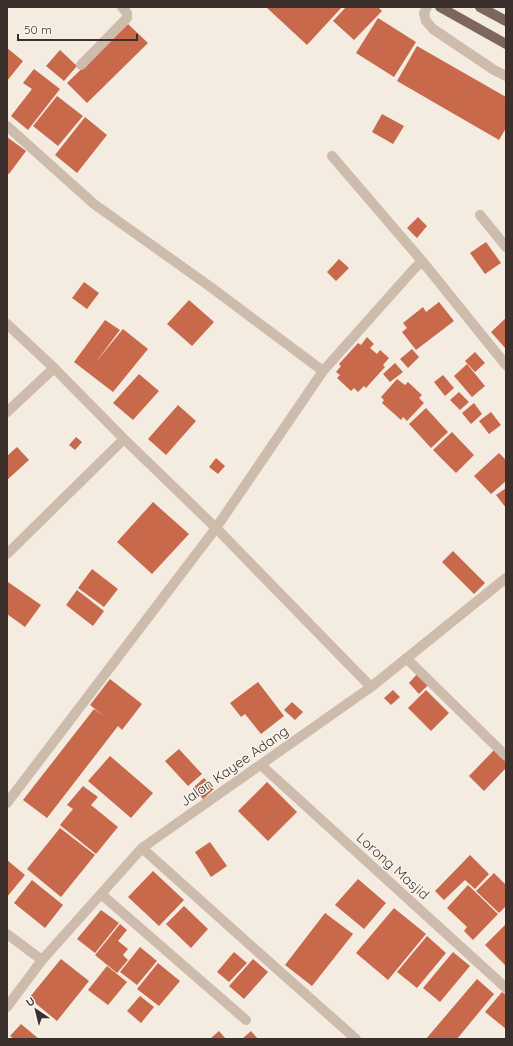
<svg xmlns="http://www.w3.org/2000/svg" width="513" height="1046" font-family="Quicksand,sans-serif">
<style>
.building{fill:#c8694b}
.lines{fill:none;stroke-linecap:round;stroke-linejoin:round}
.minor{stroke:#cdbbac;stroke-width:10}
.major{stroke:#7d675c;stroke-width:10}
.labels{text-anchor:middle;stroke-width:3;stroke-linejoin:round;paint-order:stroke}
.street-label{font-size:14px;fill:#3b302b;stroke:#fbf5ee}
</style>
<rect width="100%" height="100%" fill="#f4ebe1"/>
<path class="building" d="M266 7H342L307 45Z
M346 7H378L382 11 354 40 333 21Z
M378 18 416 42 394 77 356 53Z
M128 24 148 43 87 103 67 83Z
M417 46 506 97V128L499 140 397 81Z
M7 48 23 61 7 81Z
M60 50 77 66 64 81 46 66Z
M34 69 60 89 28 130 11 116 32 89 23 83Z
M57 96 83 116 58 146 33 126Z
M382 114 404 126 393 144 372 132Z
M85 117 107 135 77 173 55 155Z
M7 137 26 151 9 174 7 173Z
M418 217 427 226 417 238 407 228Z
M486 242 501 263 485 274 470 253Z
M339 259 349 268 336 281 327 272Z
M84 282 99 293 87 309 72 298Z
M189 300 214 322 192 346 167 324Z
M439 302 454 321 416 350 402 332 407 328 403 323 423 307 426 312Z
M506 318V349L491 332Z
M105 320 120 330 95 363 123 329 148 349 113 392 74 362Z
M367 337 374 344 370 348 377 354 380 350 389 358 383 365 385 367 366 388 364 386 358 392 354 388 351 391 337 378 340 375 336 372 341 366 339 364 358 343 361 345Z
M412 349 419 357 408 368 400 359Z
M475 352 485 363 475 372 465 361Z
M395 363 403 372 390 382 383 374Z
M467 364 485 386 472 397 454 376Z
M139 374 159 391 133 420 113 403Z
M443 375 454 388 445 396 434 382Z
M397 379 405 385 408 382 422 395 419 398 424 403 407 421 403 417 401 420 382 403 384 400 381 397Z
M459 392 469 402 460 410 450 400Z
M474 403 482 414 471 424 462 413Z
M178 405 196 421 166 455 148 439Z
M426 408 448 432 431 448 409 424Z
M491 412 501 425 489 434 479 421Z
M452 432 474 455 456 473 433 450Z
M76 437 82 442 75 450 69 445Z
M17 447 29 460 7 480V456Z
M499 453 506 460V481L491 494 474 476Z
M216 458 225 466 218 474 209 467Z
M506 488V508L496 495Z
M153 502 189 534 152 574 117 542Z
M453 551 485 583 474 594 442 562Z
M92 569 118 589 104 607 78 588Z
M8 582 41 605 25 627 7 614Z
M77 590 104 611 93 626 66 605Z
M418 673 429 684 419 694 409 683Z
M110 679 142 704 122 730 118 726 47 818 23 800 94 709 104 716 90 705Z
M258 682 284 716 261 734 245 714 241 717 230 703Z
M393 690 400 697 391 705 384 698Z
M426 690 449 713 431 731 408 708Z
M292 702 303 712 295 720 284 710Z
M179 749 202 774 188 786 165 761Z
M495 749 506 759V768L484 791 469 776Z
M110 756 153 793 131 818 88 781Z
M204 778 214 789 203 799 193 788Z
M267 782 297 812 268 841 238 811Z
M83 786 98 797 91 805 118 827 96 854 60 825 73 809 67 805Z
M60 828 95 855 61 897 27 869Z
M210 842 227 866 211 877 195 852Z
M470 855 489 874 475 889 465 880 444 900 435 891Z
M7 860 25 875 7 897Z
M153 871 184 900 159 926 128 897Z
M494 873 506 885V906L499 913 476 891Z
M358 879 386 903 364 929 335 905Z
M32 880 63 905 45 928 14 903Z
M468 885 498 914 473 940 464 931 467 927 447 908Z
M184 906 208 929 191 948 166 924Z
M394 908 426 934 388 980 356 953Z
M101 910 119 923 95 953 77 939Z
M325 913 353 934 312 986 285 965Z
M120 924 127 930 118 941 128 949 123 955 128 960 117 973 95 955Z
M506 924V966L485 945Z
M427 936 446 953 417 988 397 972Z
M140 947 157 961 137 985 120 972Z
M234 952 247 963 229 982 217 972Z
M453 952 470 966 440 1002 423 988Z
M61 959 89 981 57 1021 29 998Z
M253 959 268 972 244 999 229 986Z
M158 963 180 981 159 1006 137 989Z
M107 966 127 982 108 1005 88 990Z
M477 979 494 994 457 1039H426Z
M502 992 506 995V1029L485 1012Z
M140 996 154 1007 141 1023 127 1011Z
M21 1024 39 1039H14L10 1036Z
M219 1031 226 1039H210Z
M251 1031 258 1039H242Z"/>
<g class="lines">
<path class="minor" d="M427 7 424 13 426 21 433 29 494 70 506 76
M81 65 127 18V13L122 7
M7 126 94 204 212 288 323 371
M332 156 422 261
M480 215 506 247
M7 324 54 368 124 439 216 528 371 687
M7 412 54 368
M7 554 124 439
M406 658 506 756
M261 765 506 988
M7 803 216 528 323 371 413 270 422 261 506 365
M142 848 249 944 356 1039
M101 894 246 1020
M7 934 42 960
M7 1007 42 960 142 848 371 687 506 578"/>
<path class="major" d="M440 7 506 44
M480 7 506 21"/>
</g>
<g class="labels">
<g class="street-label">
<text transform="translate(234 766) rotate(-35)" y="5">Jalan Kayee Adang</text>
<text transform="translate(393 866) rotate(42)" y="5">Lorong Masjid</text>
</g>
</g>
<rect width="513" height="1046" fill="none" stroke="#3b302b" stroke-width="16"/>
<g transform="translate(36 1010) rotate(325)" stroke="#fbf5ee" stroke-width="3" paint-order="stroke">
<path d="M0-3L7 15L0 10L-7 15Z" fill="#3b302b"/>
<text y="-6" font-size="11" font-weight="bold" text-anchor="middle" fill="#3b302b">U</text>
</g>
<path d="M18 34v6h119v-6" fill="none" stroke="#3b302b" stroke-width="2"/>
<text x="24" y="34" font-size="12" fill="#3b302b" stroke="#fbf5ee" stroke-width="3" paint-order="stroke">50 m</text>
</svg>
